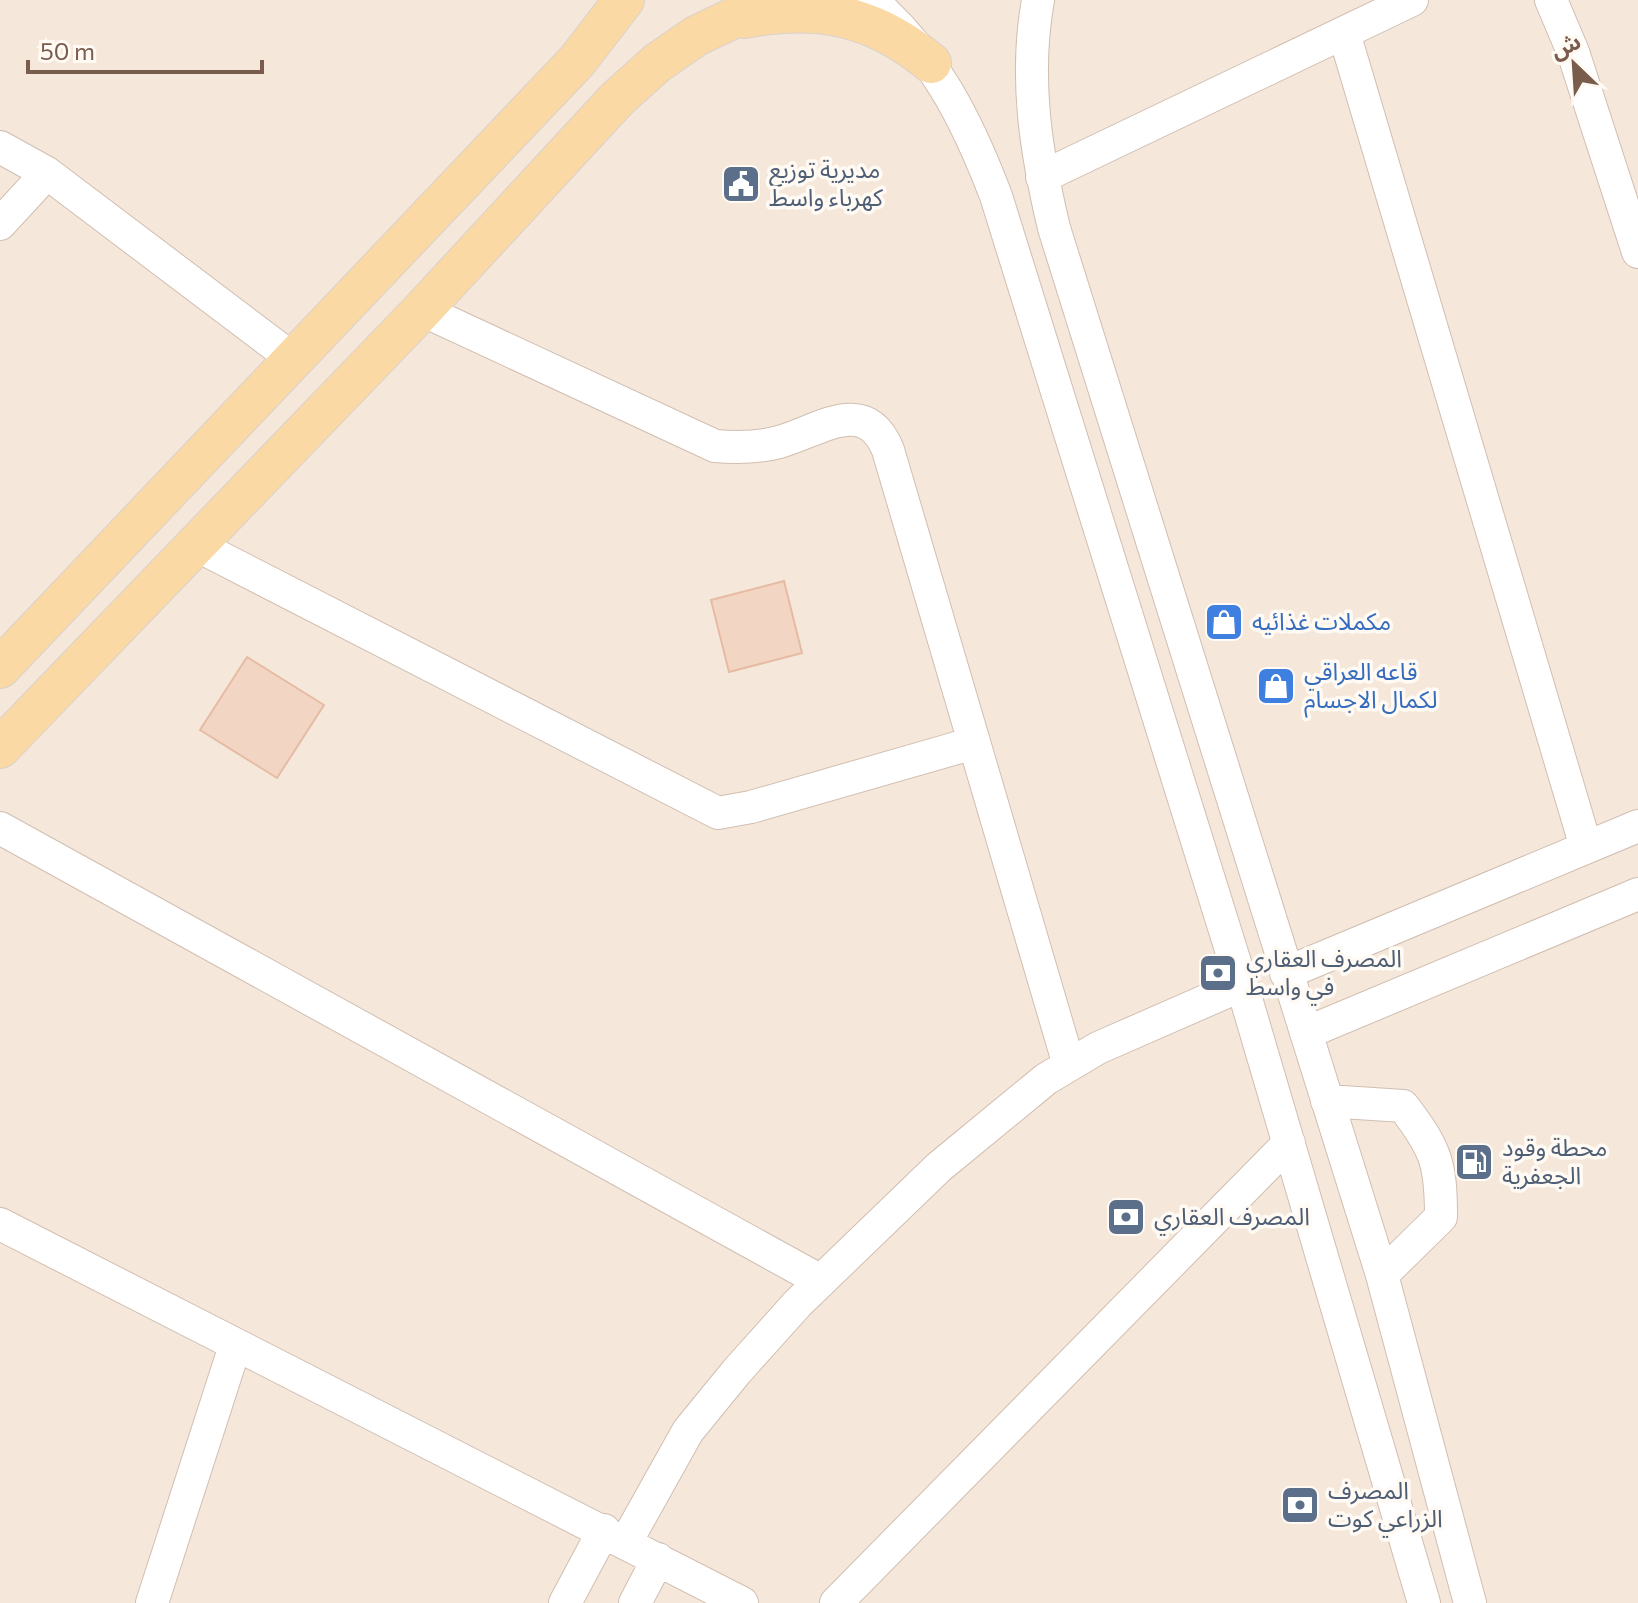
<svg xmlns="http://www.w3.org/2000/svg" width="1638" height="1603" font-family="Commissioner,'Noto Sans Arabic',sans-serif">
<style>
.residential{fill:#f5e8da}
.building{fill:#f3d5c3;stroke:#e6bba3;stroke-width:2}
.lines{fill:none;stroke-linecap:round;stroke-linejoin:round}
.minor-casing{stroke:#d1beb0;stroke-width:34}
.major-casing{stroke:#dad1cd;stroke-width:42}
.minor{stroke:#fff;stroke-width:32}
.major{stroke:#fbd9a5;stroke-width:40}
.labels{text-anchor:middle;stroke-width:7;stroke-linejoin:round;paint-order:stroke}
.service-label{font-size:24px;fill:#4e5e75;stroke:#fffaf3;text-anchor:start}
.shop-label{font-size:24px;fill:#366cbe;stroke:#fffaf3;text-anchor:start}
</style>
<rect width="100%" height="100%" fill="#fdf6ec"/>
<path class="residential" d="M0 0H1638V1603H0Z"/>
<path class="building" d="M784 581 802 653 729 672 711 600Z
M247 657 324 705 277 778 200 730Z"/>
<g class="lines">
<g class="minor-casing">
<path id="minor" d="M871 0C934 54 967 120 996 196L1242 985 1424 1603
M1038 0C1024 78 1036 153 1054 228L1382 1275 1470 1603
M1551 0 1573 52 1638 252
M1344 33 1586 847
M0 147 47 173 293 359
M1042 177 1412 0
M0 224 47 173
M422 310 715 446C737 448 757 448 779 442 819 431 865 394 888 450L1069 1065
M196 545 718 813 751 807 974 743
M0 828 821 1281
M1286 973 1638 826
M1306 1033 1638 894
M1327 1101 1403 1106C1436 1149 1441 1163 1441 1217L1382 1275
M0 1224 742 1603
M626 1542 688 1431 737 1371 798 1303 939 1167 1046 1079 1098 1048 1242 985
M152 1603 235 1346
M565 1603 604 1530
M635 1603 658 1559
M836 1603 1289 1143"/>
</g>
<g class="major-casing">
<path id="major" d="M744 18C818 4 873 15 931 63
M0 668 577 61 624 0
M0 748 422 310 617 99 657 63 696 36 771 0"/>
</g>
<use href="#minor" class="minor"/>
<use href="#major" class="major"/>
</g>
<defs>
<g id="civic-square" transform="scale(2)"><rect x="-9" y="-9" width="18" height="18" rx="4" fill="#5c6f8a" stroke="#fffaf3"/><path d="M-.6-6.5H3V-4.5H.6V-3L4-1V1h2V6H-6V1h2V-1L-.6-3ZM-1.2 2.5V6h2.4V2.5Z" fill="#fff"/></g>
<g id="shop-square" transform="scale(2)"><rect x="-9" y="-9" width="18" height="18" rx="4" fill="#3f7fe0" stroke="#fffaf3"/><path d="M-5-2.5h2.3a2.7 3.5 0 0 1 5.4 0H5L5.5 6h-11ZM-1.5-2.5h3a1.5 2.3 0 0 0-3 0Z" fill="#fff"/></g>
<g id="bank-square" transform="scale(2)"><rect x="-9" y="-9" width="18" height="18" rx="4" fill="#5c6f8a" stroke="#fffaf3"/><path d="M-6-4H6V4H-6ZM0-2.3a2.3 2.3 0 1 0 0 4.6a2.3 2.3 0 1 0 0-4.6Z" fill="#fff"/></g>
<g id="fuel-square" transform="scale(2)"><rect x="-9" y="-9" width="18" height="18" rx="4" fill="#5c6f8a" stroke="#fffaf3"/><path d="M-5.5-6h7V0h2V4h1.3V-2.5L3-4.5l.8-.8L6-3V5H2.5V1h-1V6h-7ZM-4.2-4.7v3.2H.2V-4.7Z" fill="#fff"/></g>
</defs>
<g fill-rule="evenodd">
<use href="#civic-square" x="741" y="184"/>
<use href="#shop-square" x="1224" y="622"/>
<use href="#shop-square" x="1276" y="686"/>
<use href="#bank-square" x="1218" y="973"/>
<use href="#fuel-square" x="1474" y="1162"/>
<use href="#bank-square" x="1126" y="1217"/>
<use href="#bank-square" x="1300" y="1505"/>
</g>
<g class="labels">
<g class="service-label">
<text x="769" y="178">مديرية توزيع<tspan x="769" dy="28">كهرباء واسط</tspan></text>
<text x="1246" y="967">المصرف العقاري<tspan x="1246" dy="28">في واسط</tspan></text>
<text x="1502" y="1156">محطة وقود<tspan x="1502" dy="28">الجعفرية</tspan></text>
<text x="1154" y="1225">المصرف العقاري</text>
<text x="1328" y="1499">المصرف<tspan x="1328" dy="28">الزراعي كوت</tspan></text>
</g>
<g class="shop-label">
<text x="1252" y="630">مكملات غذائيه</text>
<text x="1304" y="680">قاعه العراقي<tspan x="1304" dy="28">لكمال الاجسام</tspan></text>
</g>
</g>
<g transform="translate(1574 64) rotate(335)" stroke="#fffaf3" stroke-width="6" paint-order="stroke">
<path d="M0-6L14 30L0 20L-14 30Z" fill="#7a5c4d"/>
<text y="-12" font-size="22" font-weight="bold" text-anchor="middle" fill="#7a5c4d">ش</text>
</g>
<path d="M28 60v12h234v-12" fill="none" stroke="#7a5c4d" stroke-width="4"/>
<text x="40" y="60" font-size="24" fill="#7a5c4d" stroke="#fffaf3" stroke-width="6" paint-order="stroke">50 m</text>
</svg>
